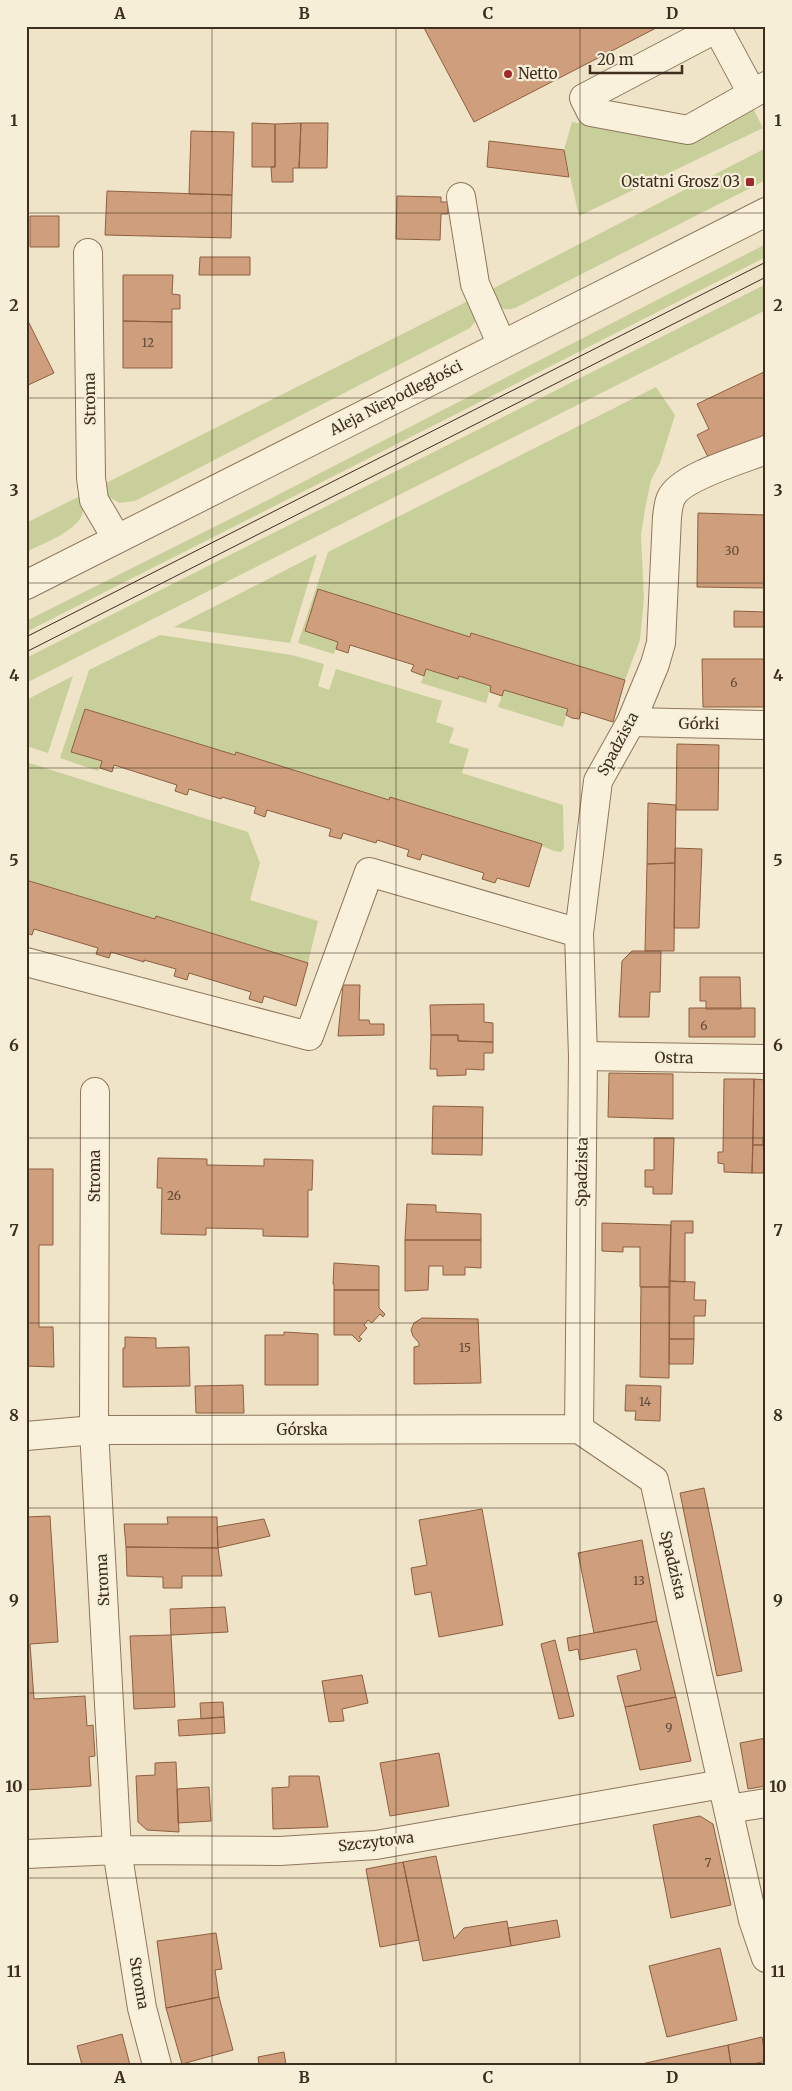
<svg xmlns="http://www.w3.org/2000/svg" width="792" height="2091" font-family="Merriweather,serif">
<style>
.green{fill:#c9cf9b}
.building{fill:#cf9f7d;stroke:#8d5f41}
.lines{fill:none;stroke-linecap:round;stroke-linejoin:round}
.minor-casing{stroke:#8d765c;stroke-width:30}
.minor{stroke:#faf1dc;stroke-width:28}
.tram{stroke:#3d2e20;stroke-width:1}
.grid{fill:none;stroke:#3d2e20;stroke-width:1;stroke-opacity:0.55}
.poi-dot{fill:#9e2a2b;stroke:#f7eed8;stroke-width:2}
.labels{text-anchor:middle;stroke-width:4.5;stroke-linejoin:round;paint-order:stroke}
.number-label{font-size:12px;fill:#624a37}
.poi-label{font-size:15px;fill:#3d2e20;stroke:#f7eed8;text-anchor:start}
.street-label{font-size:15px;fill:#3d2e20;stroke:#f7eed8}
.neatline{fill:none;stroke:#3d2e20;stroke-width:2}
.grid-label{font-size:16px;text-anchor:middle;font-weight:bold;fill:#3d2e20}
</style>
<rect width="100%" height="100%" fill="#f0e4c8"/>
<path class="green" d="M753 108 763 128 579 216 564 150 572 122 690 141Z
M766 148V180L515 308C499 313 495 302 488 291Z
M766 244V257L26 632V621L256 506Z
M766 284V310L26 683V658Z
M472 299 477 319 470 328 135 501 119 503 106 495 104 484Z
M656 387 675 415 660 463 651 480 645 509 641 535 644 598 640 640 625 680 472 633 470 637 318 589 305 631 338 642 334 654 298 643 328 552Z
M82 495C83 501 84 509 82 515 75 532 42 544 26 552V523Z
M317 554 290 643 174 627Z
M160 635 292 655 324 664 318 686 329 690 336 669 442 701 436 722 454 728 449 743 469 749 462 773 563 805 564 848 561 852 554 851 542 846V844L390 797 389 800 236 753 235 755 85 709 71 752 102 761 98 771 60 758 89 670Z
M426 669 458 679 459 676 491 686 486 703 421 683Z
M73 676 48 753 26 746V700Z
M504 690 568 709 563 727 498 707Z
M26 762 248 832 260 863 250 900 318 921 308 963 157 916 155 919 26 880Z"/>
<path class="building" d="M423 26H660L474 122Z
M252 123 275 124V167H252Z
M301 123 299 168H293V182H272L271 167H275V124Z
M301 123H328L327 168H299Z
M191 131 234 132 232 195 189 194Z
M489 141 564 150 569 177 487 167Z
M107 191 232 195 231 238 105 235Z
M397 196 441 197V202H448V214H441L440 240 396 239Z
M30 216H59V247H30Z
M200 257H250V275H199Z
M123 275H173L172 294 180 295V309H172V322L123 321Z
M26 317 54 373 26 386Z
M123 321 172 322V368H123Z
M766 371V435L710 461 697 435 709 429 697 404Z
M698 513 766 515V588L697 587Z
M318 589 470 637 471 633 625 680 613 722 581 712 579 719 572 718 566 715 568 709 504 690 502 696 490 692 491 686 459 676 458 679 426 669 424 676 411 671 414 665 350 645 348 653 336 649 338 642 305 631Z
M734 611 766 612V627H734Z
M702 659H766V707H703Z
M85 709 235 755 236 752 389 800 390 797 542 844 529 887 497 878 495 883 482 879 484 873 422 854 420 860 407 856 409 850 377 840 376 843 343 833 341 839 329 836 331 829 267 810 265 817 254 813 256 807 222 797 221 799 189 789 187 795 175 791 177 785 114 765 112 772 100 768 102 761 71 752Z
M677 744 719 745 718 810H676Z
M648 803 676 805 675 863 647 864Z
M675 848 702 849 699 928H674Z
M675 863 674 951H645L647 864Z
M26 880 155 919 156 916 308 963 296 1006 264 996 262 1003 249 999 251 992 189 973 187 980 174 976 176 969 144 960V962L111 952 109 958 96 954 98 948 34 929 32 935 26 933Z
M632 951H661L660 992H650L649 1017H619L622 961Z
M700 977H740L741 1009H706V1001H700Z
M343 985H360L359 1020H369L370 1024H384V1035L338 1036Z
M484 1004V1022L493 1023V1042L458 1041V1035H431L430 1005Z
M689 1008H755V1037H689Z
M431 1035H458V1041L493 1042V1053H484V1070L466 1069V1075L437 1076V1069H430Z
M609 1073 673 1074V1119L608 1117Z
M724 1079H754L752 1173 724 1172V1164L718 1163V1152H723Z
M754 1079 766 1080V1137H763V1145H753Z
M433 1106 483 1107 482 1155 432 1154Z
M654 1138H674L672 1194H653V1187H645V1170H654Z
M753 1145H766V1173H752Z
M158 1158 207 1159V1165L264 1166V1159L313 1160 312 1190H308V1237L263 1236V1229L206 1228V1235L161 1234 162 1188H157Z
M26 1169H53V1245H39V1327H53L54 1367 26 1366Z
M407 1204 436 1205V1212L481 1214V1240H405Z
M671 1221H693V1233H685V1282L669 1281Z
M602 1223 671 1225 670 1287H640V1247H623V1252L602 1251Z
M405 1240H481V1268L465 1267V1275H443V1266H429L428 1290 405 1291Z
M334 1263 379 1266V1290H334V1284H333Z
M669 1281 695 1282 694 1300H706L705 1316H694V1339H669Z
M641 1287H670L669 1378 640 1377Z
M334 1290H379V1308L385 1314 383 1317 380 1314 372 1323 368 1320 364 1325 367 1328 359 1337 362 1339 359 1342 352 1335H334Z
M422 1318 478 1319 481 1383 414 1384V1347L419 1346V1343L413 1336 411 1330 414 1323Z
M284 1332 318 1334V1385H265V1335H284Z
M125 1337 156 1338V1348L189 1347 190 1386 123 1387V1348H125Z
M669 1339H694L693 1364H669Z
M243 1385 244 1413H196L195 1386Z
M626 1385 661 1386 660 1421 635 1420 636 1411H625Z
M704 1488 742 1671 717 1676 680 1493Z
M482 1509 503 1625 439 1637 431 1592 415 1595 411 1568 427 1565 419 1520Z
M50 1516 58 1642 30 1644 34 1699 85 1696 87 1726 93 1725 95 1756 89 1757 91 1786 26 1790V1517Z
M167 1517H217L218 1548 126 1547 124 1524H168Z
M264 1519 270 1536 218 1548 217 1527Z
M642 1540 657 1621 594 1633 578 1553Z
M126 1547 218 1548 222 1576H182V1588H163V1577L127 1576Z
M225 1607 228 1632 171 1635 170 1609Z
M657 1621 676 1697 625 1707 617 1676 641 1670 636 1649 580 1660 578 1649 569 1651 567 1638Z
M171 1635 175 1707 134 1709 130 1636Z
M555 1640 574 1716 559 1719 541 1644Z
M362 1675 368 1703 342 1709 344 1721 329 1722 322 1681Z
M676 1697 691 1761 640 1770 625 1707Z
M223 1702 224 1717 201 1719 200 1703Z
M224 1717 225 1733 179 1736 178 1720Z
M766 1738V1786L748 1789 740 1743Z
M439 1753 449 1806 390 1816 380 1763Z
M176 1762 179 1832 147 1830 138 1822 136 1776 155 1775V1763Z
M289 1776H319L328 1827 273 1829 272 1788 289 1787Z
M209 1787 211 1821 178 1823 177 1789Z
M700 1816 713 1824 731 1905 671 1918 653 1825Z
M436 1856 454 1939 464 1928 507 1921 511 1946 423 1961 403 1862Z
M403 1862 419 1940 380 1947 366 1869Z
M557 1920 560 1937 511 1946 508 1928Z
M216 1933 222 1969 215 1970 219 1997 166 2008 157 1941Z
M720 1948 737 2020 667 2037 649 1966Z
M219 1997 233 2050 182 2064 166 2008Z
M122 2034 130 2065H82L77 2046Z
M762 2037 766 2061 749 2065H731L728 2045Z
M728 2045 731 2065H637L691 2053Z
M284 2052 286 2065H259L258 2057Z"/>
<g class="lines">
<g class="minor-casing">
<path id="minor" d="M716 26 717 28 584 98 591 112 688 130 766 86
M717 28 752 93
M461 197 475 284 502 345
M88 253 91 478 94 500 117 539
M766 450C743 459 680 477 671 498 668 504 668 511 667 517L661 643 655 664 631 722 598 781 579 933 583 1056 579 1429 654 1480 753 1920 766 1958
M26 585 766 212
M631 722 766 725
M26 962 309 1036 369 872 579 933
M583 1056 766 1059
M95 1092 94 1430 117 1850 142 2008 157 2065
M26 1436 94 1430 579 1429
M728 1809 766 1803
M26 1854 117 1850 280 1851 376 1845 722 1784"/>
</g>
<use href="#minor" class="minor"/>
<path class="tram" d="M26 637 766 262
M26 652 766 277"/>
</g>
<path class="grid" d="M212 26V2065M396 26V2065M580 26V2065M26 213H766M26 398H766M26 583H766M26 768H766M26 953H766M26 1138H766M26 1323H766M26 1508H766M26 1693H766M26 1878H766"/>
<g class="poi-dot">
<circle cx="508" cy="74" r="5"/>
<rect x="745" y="177" width="10" height="10" rx="2.5"/>
</g>
<g class="labels">
<g class="number-label">
<text x="148" y="347">12</text>
<text x="732" y="555">30</text>
<text x="734" y="687">6</text>
<text x="704" y="1030">6</text>
<text x="174" y="1200">26</text>
<text x="465" y="1352">15</text>
<text x="645" y="1406">14</text>
<text x="639" y="1585">13</text>
<text x="669" y="1732">9</text>
<text x="708" y="1867">7</text>
</g>
<g class="poi-label">
<text x="518" y="79">Netto</text>
<text x="740" y="187" text-anchor="end">Ostatni Grosz 03</text>
</g>
<g class="street-label">
<text transform="translate(396 398) rotate(-27)" y="5">Aleja Niepodległości</text>
<text transform="translate(90 399) rotate(-91)" y="5">Stroma</text>
<text transform="translate(699 724) rotate(1)" y="5">Górki</text>
<text transform="translate(618 744) rotate(-62)" y="5">Spadzista</text>
<text transform="translate(674 1058) rotate(1)" y="5">Ostra</text>
<text transform="translate(582 1172) rotate(-89)" y="5">Spadzista</text>
<text transform="translate(95 1176) rotate(-90)" y="5">Stroma</text>
<text x="302" y="1435">Górska</text>
<text transform="translate(673 1565) rotate(77)" y="5">Spadzista</text>
<text transform="translate(103 1580) rotate(-93)" y="5">Stroma</text>
<text transform="translate(376 1842) rotate(-7)" y="5">Szczytowa</text>
<text transform="translate(139 1983) rotate(80)" y="5">Stroma</text>
</g>
</g>
<rect width="792" height="2091" fill="none" stroke="#f7eed8" stroke-width="55"/>
<path d="M590 65v8h92v-8" fill="none" stroke="#3d2e20" stroke-width="2.5"/>
<text x="597" y="65" font-size="15" fill="#3d2e20" stroke="#f7eed8" stroke-width="4" paint-order="stroke">20 m</text>
<rect x="28" y="28" width="736" height="2036" class="neatline"/>
<g class="grid-label">
<text x="120" y="19">A</text>
<text x="304" y="19">B</text>
<text x="488" y="19">C</text>
<text x="672" y="19">D</text>
<text x="14" y="126">1</text>
<text x="778" y="126">1</text>
<text x="14" y="311">2</text>
<text x="778" y="311">2</text>
<text x="14" y="496">3</text>
<text x="778" y="496">3</text>
<text x="14" y="681">4</text>
<text x="778" y="681">4</text>
<text x="14" y="866">5</text>
<text x="778" y="866">5</text>
<text x="14" y="1051">6</text>
<text x="778" y="1051">6</text>
<text x="14" y="1236">7</text>
<text x="778" y="1236">7</text>
<text x="14" y="1421">8</text>
<text x="778" y="1421">8</text>
<text x="14" y="1606">9</text>
<text x="778" y="1606">9</text>
<text x="14" y="1792">10</text>
<text x="778" y="1792">10</text>
<text x="14" y="1977">11</text>
<text x="778" y="1977">11</text>
<text x="120" y="2083">A</text>
<text x="304" y="2083">B</text>
<text x="488" y="2083">C</text>
<text x="672" y="2083">D</text>
</g>
</svg>
